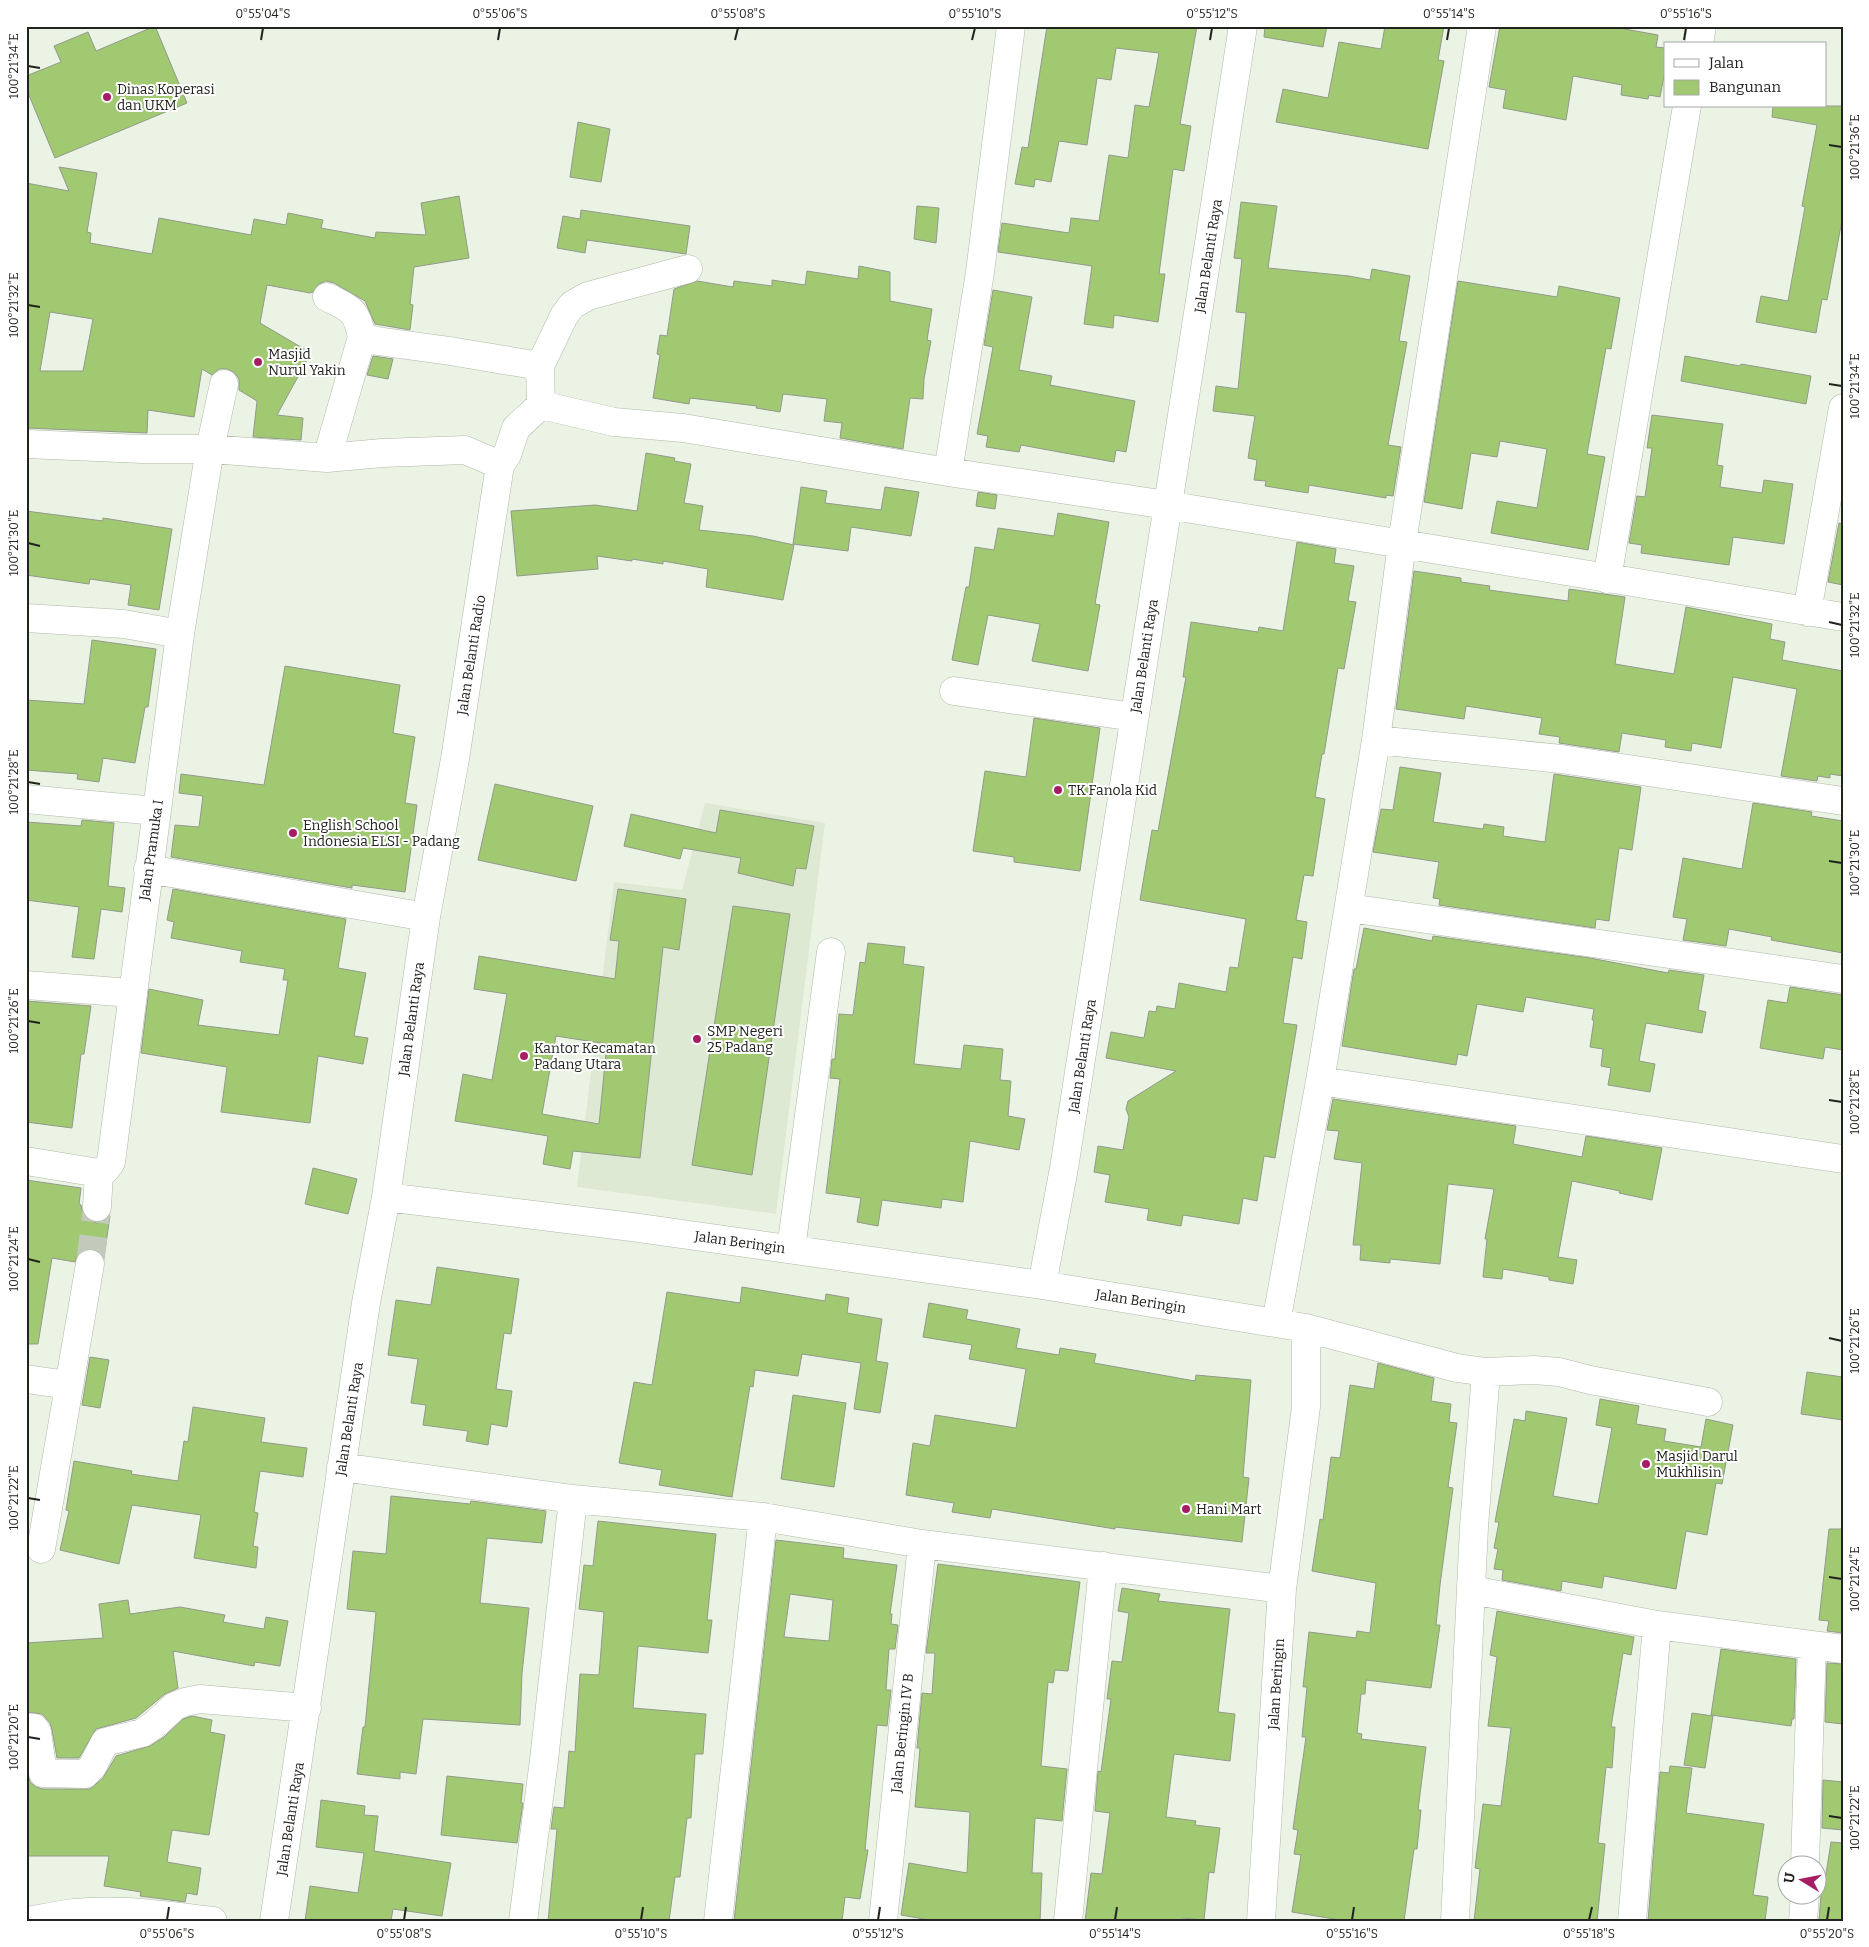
<svg xmlns="http://www.w3.org/2000/svg" width="1869" height="1947" font-family="Bitter,serif">
<style>
.built{fill:#dde9d2}
.building{fill:#a1c972;stroke:#929a8b;fill-rule:evenodd}
.lines{fill:none;stroke-linecap:round;stroke-linejoin:round}
.minor-tunnel{stroke:#c3cabc;stroke-width:28;stroke-dasharray:28 14;stroke-linecap:butt}
.minor-casing{stroke:#b0b8a9;stroke-width:29}
.minor{stroke:#fff;stroke-width:28}
.ticks{fill:none;stroke:#21231e;stroke-width:2}
.poi-dot{fill:#a71d63;stroke:#fff;stroke-width:2}
.labels{text-anchor:middle;stroke-width:4;stroke-linejoin:round;paint-order:stroke}
.poi-label{font-size:14px;fill:#21231e;stroke:#fff;text-anchor:start}
.street-label{font-size:14px;fill:#21231e;stroke:#fff}
.neatline{fill:none;stroke:#21231e;stroke-width:2}
.ticks-label{font-size:12px;text-anchor:middle;fill:#21231e}
</style>
<rect width="100%" height="100%" fill="#ebf4e4"/>
<path class="built" d="M705 803 825 823 776 1214 577 1187 614 882 682 890Z"/>
<path class="building" d="M155 26 187 103 55 158 26 88V76L61 62 54 46 88 32 96 51Z
M1047 26H1197L1180 124 1191 126 1184 171 1173 169 1159 274H1165L1158 322 1114 315 1113 328 1084 324 1092 266 998 252 1002 223 1069 233 1071 218 1099 221 1109 155 1128 158 1135 105 1149 107 1159 53 1116 48 1111 80 1097 78 1087 145 1059 141 1051 182 1035 179 1034 187 1015 184 1022 147 1028 148Z
M1265 26H1327L1323 47 1264 37Z
M1385 26H1444L1438 60 1444 61 1428 149 1276 122 1283 89 1328 98 1339 42 1381 49Z
M1500 26H1608L1658 35 1656 47 1665 48V71L1660 97 1649 95 1648 99 1621 95 1622 85 1573 76 1566 120 1503 108 1506 90 1489 87Z
M1773 106H1843V215L1827 300 1822 299 1816 333 1756 322 1761 296 1788 301 1805 207 1802 206 1817 125 1772 117Z
M578 122 610 129 601 182 570 177Z
M59 167 97 173 87 232 91 233 90 243 152 254 159 218 251 235 254 219 286 225 288 213 323 220 321 228 375 238 376 232 426 235 421 203 459 196 469 258 414 267 410 304 413 305 410 330 375 324 365 301 334 283 326 281 319 284 313 292 310 293 267 285 260 323 311 353 277 415 303 418 301 440 253 437 257 401 239 390V379L234 372 227 369H219L212 375 202 369 194 417 148 410 147 433 26 428V183L69 191ZM50 312 93 319 83 371H40Z
M1241 202 1277 206 1268 268 1349 276 1370 280 1372 269 1410 276 1399 341 1407 342 1388 445 1401 447 1393 496 1386 495V498L1309 485 1308 493 1265 486 1266 481 1254 480 1257 460 1248 458 1255 416 1213 411 1216 386 1238 389 1246 313 1236 312 1242 259 1234 258Z
M917 206 939 208 936 243 914 239Z
M581 210 690 226 686 254 587 240 585 253 557 248 563 216 580 219Z
M859 266 890 272V301L932 309 927 340 931 341 924 379 923 399 910 398 903 449 840 438 842 423 824 421 827 399 783 394 780 412 756 408 757 406 690 398 689 404 653 398 660 355 657 354 660 335 667 336 674 289 697 281 733 287 734 281 772 286V280L805 285 807 271 858 279Z
M1458 281 1557 297 1559 286 1620 298 1611 349 1606 348 1587 454 1605 457 1588 550 1491 533 1497 501 1537 508 1547 449 1500 441 1497 457 1471 453 1462 509 1424 502Z
M993 290 1032 297 1019 370 1052 376 1050 385 1135 401 1126 452 1116 450 1114 462 1021 445 1019 452 986 447 988 436 977 434 993 347 984 345Z
M373 356 393 359 388 379 367 375Z
M1685 356 1740 366 1741 364 1811 376 1806 404 1681 381Z
M1652 415 1723 424 1717 465 1723 466 1720 487 1762 493 1764 480 1793 484 1784 544 1733 537 1729 565 1641 553 1642 545 1629 543 1637 496 1645 497 1652 448H1647Z
M646 453 675 458 674 461 691 464 684 503 703 506 699 530 753 536 794 545 783 600 706 587 708 569 663 561V564L632 559V561L597 556 598 569 517 576 511 511 595 505 637 511Z
M801 487 827 491 825 503 881 510 885 487 919 492 911 536 851 527 848 551 793 544Z
M978 492 997 495 995 509 976 506Z
M26 511 103 521V518L172 529 159 610 128 605 131 585 90 579 89 584 26 575Z
M1058 513 1109 522 1095 604 1100 605 1088 671 1032 661 1040 624 988 615 978 665 952 660 966 587H969L975 547 994 550 998 528 1054 536Z
M1839 523 1843 524V585L1828 582Z
M1297 542 1336 549 1334 563 1354 566 1348 601 1356 602 1344 669 1338 668 1324 754H1322L1315 797 1325 799 1313 876 1304 875 1296 920 1307 922 1302 959 1293 957 1283 1023 1297 1025 1275 1158 1264 1156 1257 1201 1243 1198 1239 1224 1183 1215 1181 1226 1147 1220 1149 1209 1105 1202 1110 1175 1094 1172 1098 1146 1123 1150 1129 1117 1126 1109 1128 1101 1176 1071 1106 1058 1111 1032 1144 1038 1149 1011 1156 1012 1157 1006 1175 1009 1179 983 1226 992 1230 967 1238 968 1246 919 1140 900 1152 830 1158 831 1186 677H1183L1191 622 1258 632 1259 627 1283 631Z
M1414 571 1461 578V582L1490 586 1489 590 1568 601 1569 589 1625 597 1615 664 1674 674 1686 607 1772 624 1770 639 1785 642 1782 660 1843 671V776L1830 774V778L1818 776 1817 781 1781 776 1797 689 1733 677 1721 748 1692 743 1691 751 1665 747 1666 740 1622 733 1619 752 1559 743 1560 737 1539 734 1542 718 1466 706 1464 719 1396 709Z
M92 640 156 649 148 707H145L135 763 103 758 99 782 77 779 78 774 26 770V700L84 704Z
M285 666 400 685 393 733 415 737 405 803 417 805 405 892 352 885V888L171 857 175 825 199 827 203 796 179 793 181 774 264 785Z
M1034 718 1100 728 1080 871 1014 862V857L973 851 985 771 1026 777Z
M1400 767 1441 773 1433 822 1483 829 1484 824 1504 827 1503 836 1545 842 1554 774 1641 787 1632 850 1619 848 1609 921 1596 919 1595 928 1439 905 1440 899 1433 898 1439 862 1373 852 1381 809 1393 810Z
M495 784 593 806 576 881 478 860Z
M1753 803 1812 812 1811 816 1843 821V953L1771 940 1772 937 1729 929 1726 946 1683 940 1687 919 1673 917 1683 858 1742 869Z
M720 810 814 826 806 869 796 868 793 886 738 873 741 858 683 848 680 859 624 846 631 814 716 833Z
M82 820 114 823 108 886 125 888 122 912 101 909 94 959 72 957 79 907 26 900V822L81 826Z
M173 889 346 919 338 968 366 973 354 1036 368 1038 363 1064 318 1056 310 1123 221 1112 227 1067 141 1053 149 989 203 1000 198 1025 279 1035 288 980H283L285 969 240 962 242 951 171 938 174 922 167 920Z
M618 889 686 899 679 950 663 947 640 1158 573 1151 570 1169 543 1164 548 1136 455 1121 463 1074 492 1080 507 994 474 989 479 956 615 979 619 941 610 940ZM556 1036 607 1044 599 1124 542 1114Z
M733 906 790 914 752 1175 692 1165Z
M1364 928 1432 941 1433 936 1590 958 1668 973 1669 970 1704 975 1698 1010 1706 1012 1702 1033 1646 1023 1639 1061 1655 1064 1650 1092 1608 1085 1611 1068 1601 1066 1603 1049 1590 1047 1594 1020H1592L1594 1009 1526 997 1523 1012 1477 1004 1467 1056 1458 1054 1456 1065 1342 1046 1354 969H1356Z
M868 943 905 947 903 964 924 967 914 1064 961 1069 964 1045 1003 1049 1000 1080 1011 1081 1008 1116 1025 1119 1019 1150 970 1141 963 1202 942 1199 941 1208 882 1200 878 1226 857 1222 861 1198 826 1193 840 1079 830 1078 832 1059H835L839 1014 853 1015 860 962 865 963Z
M1790 987 1843 995V1050L1825 1047 1823 1059 1760 1048 1768 1000 1787 1003Z
M26 1001 91 1006 84 1054H81L72 1128 26 1122Z
M1333 1099 1516 1126 1513 1144 1582 1157 1586 1136 1662 1148 1652 1200 1619 1193 1620 1191 1572 1181 1558 1257 1577 1260 1573 1284 1549 1280V1277L1503 1269 1502 1279 1483 1277 1487 1239H1485L1494 1189 1448 1184 1440 1264 1390 1259V1263L1360 1260 1361 1245H1353L1362 1163 1334 1159 1339 1131 1327 1130Z
M313 1168 357 1179 348 1214 305 1204Z
M26 1180 81 1188 79 1204 81 1205 83 1214 88 1220 97 1223 104 1221 110 1216 104 1257 100 1252 92 1249 84 1250 78 1254 75 1262 52 1258 38 1344H26Z
M437 1267 519 1279 511 1334 504 1333 496 1389 512 1391 507 1427 491 1424 488 1445 466 1441 468 1431 423 1425 426 1405 411 1403 418 1359 388 1355 396 1300 431 1305Z
M742 1287 825 1301 826 1294 849 1298 847 1313 882 1319 876 1361 888 1363 880 1413 854 1409 861 1363 802 1354 798 1376 755 1370 753 1387 750 1386 732 1497 659 1485 662 1470 619 1463 634 1382 652 1385 667 1292 740 1303Z
M929 1303 968 1310 966 1319 1020 1329 1016 1348 1059 1355 1060 1348 1096 1354 1094 1363 1195 1381 1196 1375 1251 1380 1243 1477 1249 1478 1242 1542 1115 1527V1529L992 1509 990 1518 952 1512 954 1503 906 1495 913 1443 930 1446 935 1415 1016 1428 1026 1369 969 1359 972 1345 923 1337Z
M90 1357 109 1360 100 1408 82 1405Z
M1378 1363 1434 1378 1431 1401 1451 1404 1449 1422 1457 1423 1448 1487 1453 1488 1440 1585 1436 1625H1440L1431 1688 1366 1680 1365 1694H1361L1357 1733 1362 1734 1361 1739 1426 1747 1418 1810H1421L1417 1849H1414L1404 1921H1346L1292 1912 1301 1855 1294 1854 1298 1830 1293 1829 1306 1737H1302L1307 1687H1303L1309 1632 1356 1638 1357 1631 1370 1633 1376 1583 1312 1571 1320 1519 1323 1520 1331 1457 1340 1458 1350 1385 1374 1389Z
M1807 1372 1843 1377V1420L1801 1414Z
M793 1395 846 1403 834 1487 781 1479Z
M1600 1399 1639 1406 1636 1424 1666 1429 1664 1441 1701 1447 1706 1419 1733 1425 1722 1484 1716 1483 1707 1535 1686 1531 1676 1589 1604 1576 1602 1588 1562 1581 1561 1591 1502 1580 1503 1570 1494 1569 1498 1549 1494 1548 1499 1522H1495L1514 1419 1525 1421 1526 1411 1567 1418 1553 1496 1598 1504 1612 1428 1596 1425Z
M193 1407 265 1418 261 1442 307 1448 303 1477 260 1471 254 1512 258 1513 253 1546 258 1547 256 1568 194 1558 201 1515 132 1505 119 1564 60 1550 69 1511 66 1510 74 1461 132 1471 131 1474 178 1481 184 1441 188 1442Z
M391 1496 470 1504 471 1501 546 1511 542 1543 487 1538 480 1603 529 1608 522 1673 520 1725 423 1719 416 1774 400 1772V1779L357 1774 363 1727H365L376 1612 347 1609 353 1551 386 1554Z
M598 1521 716 1534 707 1620H712L708 1653 638 1646 633 1708 706 1714 703 1754H695L691 1818H687L680 1877H675L669 1921H548L557 1829H551L554 1807 564 1808 569 1751 575 1752 580 1674 599 1675 604 1612 579 1609 584 1565 593 1566Z
M1829 1529H1843V1633L1827 1631 1829 1621 1819 1620Z
M776 1540 844 1548 843 1558 897 1565 890 1614H892L891 1624 898 1625 895 1649H889L886 1690H891L887 1726 877 1725 865 1850H868L860 1899 845 1897 842 1921H734ZM790 1594 833 1600 829 1641 784 1637Z
M938 1564 1080 1582 1068 1671 1055 1670 1053 1683 1048 1682 1041 1766 1067 1769 1062 1821 1035 1818 1032 1873H1042L1040 1921H935L901 1915 909 1863 967 1873 970 1812 915 1807 920 1748H917L922 1693 932 1694 935 1653H926Z
M1122 1588 1160 1594 1158 1601 1230 1609 1218 1712 1235 1714 1230 1761 1174 1754 1166 1817 1196 1821 1195 1825 1220 1828 1214 1873 1209 1872 1204 1920 1182 1918V1921H1085L1091 1873 1102 1874 1110 1813 1095 1811 1098 1771 1101 1772 1111 1699H1107L1112 1661 1122 1662 1129 1613 1118 1611Z
M128 1600 130 1614 180 1607 225 1615 223 1622 264 1629 266 1617 288 1621 280 1666 255 1662 254 1666 173 1651 178 1688 165 1694 136 1718 96 1729 79 1758H57L52 1730 50 1723 42 1714 26 1712V1643L103 1638 99 1604Z
M1497 1611 1634 1637 1631 1655 1623 1653 1611 1727H1615L1612 1768 1606 1767 1598 1843 1605 1844 1597 1921H1474L1480 1869 1475 1868 1483 1804 1501 1806 1511 1728 1488 1726 1497 1657 1490 1655Z
M1721 1649 1796 1659 1794 1719H1792L1791 1726 1711 1715Z
M1827 1663 1843 1664V1724L1825 1722Z
M1692 1713 1713 1716 1705 1768 1684 1765Z
M192 1716 212 1720 210 1732 225 1735 209 1835 172 1830 167 1862 201 1868 197 1895 187 1893 185 1902 140 1896 141 1892 104 1886 109 1856H26V1766L30 1782 36 1787 43 1789H90L103 1778 116 1756 150 1746 164 1737 183 1719Z
M1670 1766 1692 1768 1686 1813 1764 1824 1753 1895 1768 1897 1765 1921H1648L1660 1772 1669 1773Z
M447 1776 523 1784 521 1803H523L517 1843 441 1835Z
M1823 1780 1843 1782V1830L1822 1828Z
M321 1800 365 1806 364 1815 378 1816 374 1851 451 1863 442 1916 393 1909 391 1921H305L310 1886 358 1893 364 1853 316 1847Z
M1831 1842 1843 1843V1921H1819L1821 1895 1818 1886 1824 1887Z"/>
<g class="lines">
<path class="minor-tunnel" d="M90 1264 97 1207"/>
<g class="minor-casing">
<path id="minor" d="M1699 44 1702 26
M327 297C352 310 356 309 362 337L377 341 450 351 540 366
M541 405 614 422 683 428 948 472 1167 505 1843 617
M541 405 540 366 564 316 572 305 588 296 688 269
M26 444 142 449H210L327 458 362 337
M327 458 382 453 465 450 500 465
M948 472 980 272 1011 26
M1607 579 1687 106
M1807 612 1843 408
M26 618 124 624 180 634
M954 691 1134 717
M1376 740 1561 759 1843 801
M26 799 156 811
M148 869 426 917
M1349 908 1843 979
M26 985 132 993
M1320 1081 1843 1159
M26 1161 99 1173 105 1170 111 1162 180 634 210 449 224 384
M386 1197 632 1227 1042 1285 1306 1328 1457 1368 1486 1372 1534 1370 1559 1372 1590 1380 1708 1402
M97 1207 99 1173
M791 1249 831 952
M1042 1285 1064 1168 1243 26
M1276 1323 1320 1081 1376 740 1402 543 1482 26
M26 1379 68 1385
M341 1467 573 1499 763 1517 922 1544 1282 1589
M41 1549 90 1264
M1472 1590 1657 1625 1843 1649
M26 1727 34 1728 37 1732 43 1773 85 1774 92 1767 105 1742 142 1733 154 1725 175 1706 185 1702 200 1699 307 1708
M1805 1864 1812 1645
M28 1921C44 1918 59 1915 74 1913 120 1908 168 1916 213 1921
M274 1921 366 1303 386 1197 426 917 455 759 500 465 507 455 516 428 541 405
M523 1921 544 1760 573 1499
M718 1921 763 1517
M883 1921 922 1544
M1068 1921 1103 1566
M1261 1921 1282 1589 1306 1407V1328
M1455 1921 1474 1527 1486 1372
M1632 1921 1657 1625
M1803 1921 1805 1894"/>
</g>
<use href="#minor" class="minor"/>
</g>
<path class="ticks" d="M261 40 263 28M498 40 500 28M735 40 738 28M972 40 975 28M1210 40 1212 28M1447 40 1449 28M1684 40 1686 28M28 66 40 68M1829 145 1842 147M28 305 40 307M1829 384 1842 386M28 543 40 546M1829 622 1842 625M28 782 40 784M1829 861 1842 863M28 1021 40 1023M1829 1100 1842 1102M28 1259 40 1262M1829 1338 1842 1341M28 1498 40 1500M1829 1577 1842 1579M28 1737 40 1739M1829 1816 1842 1818M167 1920 169 1907M404 1920 406 1907M641 1920 643 1907M878 1920 880 1907M1115 1920 1117 1907M1352 1920 1354 1907M1589 1920 1592 1907M1827 1920 1829 1907"/>
<g class="poi-dot">
<circle cx="107" cy="97" r="5"/>
<circle cx="258" cy="362" r="5"/>
<circle cx="1058" cy="790" r="5"/>
<circle cx="293" cy="833" r="5"/>
<circle cx="697" cy="1039" r="5"/>
<circle cx="524" cy="1056" r="5"/>
<circle cx="1646" cy="1464" r="5"/>
<circle cx="1186" cy="1509" r="5"/>
</g>
<g class="labels">
<g class="poi-label">
<text x="117" y="94">Dinas Koperasi<tspan x="117" dy="16">dan UKM</tspan></text>
<text x="268" y="359">Masjid<tspan x="268" dy="16">Nurul Yakin</tspan></text>
<text x="1068" y="795">TK Fanola Kid</text>
<text x="303" y="830">English School<tspan x="303" dy="16">Indonesia ELSI - Padang</tspan></text>
<text x="707" y="1036">SMP Negeri<tspan x="707" dy="16">25 Padang</tspan></text>
<text x="534" y="1053">Kantor Kecamatan<tspan x="534" dy="16">Padang Utara</tspan></text>
<text x="1656" y="1461">Masjid Darul<tspan x="1656" dy="16">Mukhlisin</tspan></text>
<text x="1196" y="1514">Hani Mart</text>
</g>
<g class="street-label">
<text transform="translate(1208 256) rotate(-81)" y="5">Jalan Belanti Raya</text>
<text transform="translate(471 655) rotate(-81)" y="5">Jalan Belanti Radio</text>
<text transform="translate(1144 656) rotate(-81)" y="5">Jalan Belanti Raya</text>
<text transform="translate(151 850) rotate(-82)" y="5">Jalan Pramuka I</text>
<text transform="translate(411 1019) rotate(-82)" y="5">Jalan Belanti Raya</text>
<text transform="translate(1082 1056) rotate(-81)" y="5">Jalan Belanti Raya</text>
<text transform="translate(740 1242) rotate(8)" y="5">Jalan Beringin</text>
<text transform="translate(1141 1301) rotate(9)" y="5">Jalan Beringin</text>
<text transform="translate(349 1419) rotate(-81)" y="5">Jalan Belanti Raya</text>
<text transform="translate(1276 1684) rotate(-86)" y="5">Jalan Beringin</text>
<text transform="translate(902 1733) rotate(-84)" y="5">Jalan Beringin IV B</text>
<text transform="translate(290 1819) rotate(-81)" y="5">Jalan Belanti Raya</text>
</g>
</g>
<rect width="1869" height="1947" fill="none" stroke="#ffffff" stroke-width="55"/>
<rect x="1664" y="42" width="162" height="65" fill="#ffffff" stroke="#a6a7a5"/>
<rect x="1674" y="59" width="25" height="8" fill="#ffffff" stroke="#a6a7a5"/>
<text x="1709" y="68" font-size="15" fill="#21231e">Jalan</text>
<rect x="1674" y="80" width="25" height="15" fill="#a1c972" stroke="#a6a7a5"/>
<text x="1709" y="92" font-size="15" fill="#21231e">Bangunan</text>
<g transform="translate(1802 1880) rotate(280)"><circle r="24" fill="#ffffff" stroke="#a6a7a5"/>
<path d="M0-4L9 19L0 12L-9 19Z" fill="#a71d63"/>
<text y="-8" font-size="14" font-weight="bold" text-anchor="middle" fill="#21231e">U</text>
</g>
<rect x="28" y="28" width="1814" height="1892" class="neatline"/>
<g class="ticks-label">
<text x="263" y="18">0°55'04"S</text>
<text x="500" y="18">0°55'06"S</text>
<text x="738" y="18">0°55'08"S</text>
<text x="975" y="18">0°55'10"S</text>
<text x="1212" y="18">0°55'12"S</text>
<text x="1449" y="18">0°55'14"S</text>
<text x="1686" y="18">0°55'16"S</text>
<text transform="translate(14 66) rotate(-90)" y="4">100°21'34"E</text>
<text transform="translate(1855 147) rotate(-90)" y="4">100°21'36"E</text>
<text transform="translate(14 305) rotate(-90)" y="4">100°21'32"E</text>
<text transform="translate(1855 386) rotate(-90)" y="4">100°21'34"E</text>
<text transform="translate(14 543) rotate(-90)" y="4">100°21'30"E</text>
<text transform="translate(1855 625) rotate(-90)" y="4">100°21'32"E</text>
<text transform="translate(14 782) rotate(-90)" y="4">100°21'28"E</text>
<text transform="translate(1855 863) rotate(-90)" y="4">100°21'30"E</text>
<text transform="translate(14 1021) rotate(-90)" y="4">100°21'26"E</text>
<text transform="translate(1855 1102) rotate(-90)" y="4">100°21'28"E</text>
<text transform="translate(14 1259) rotate(-90)" y="4">100°21'24"E</text>
<text transform="translate(1855 1341) rotate(-90)" y="4">100°21'26"E</text>
<text transform="translate(14 1498) rotate(-90)" y="4">100°21'22"E</text>
<text transform="translate(1855 1579) rotate(-90)" y="4">100°21'24"E</text>
<text transform="translate(14 1737) rotate(-90)" y="4">100°21'20"E</text>
<text transform="translate(1855 1818) rotate(-90)" y="4">100°21'22"E</text>
<text x="167" y="1938">0°55'06"S</text>
<text x="404" y="1938">0°55'08"S</text>
<text x="641" y="1938">0°55'10"S</text>
<text x="878" y="1938">0°55'12"S</text>
<text x="1115" y="1938">0°55'14"S</text>
<text x="1352" y="1938">0°55'16"S</text>
<text x="1589" y="1938">0°55'18"S</text>
<text x="1827" y="1938">0°55'20"S</text>
</g>
</svg>
